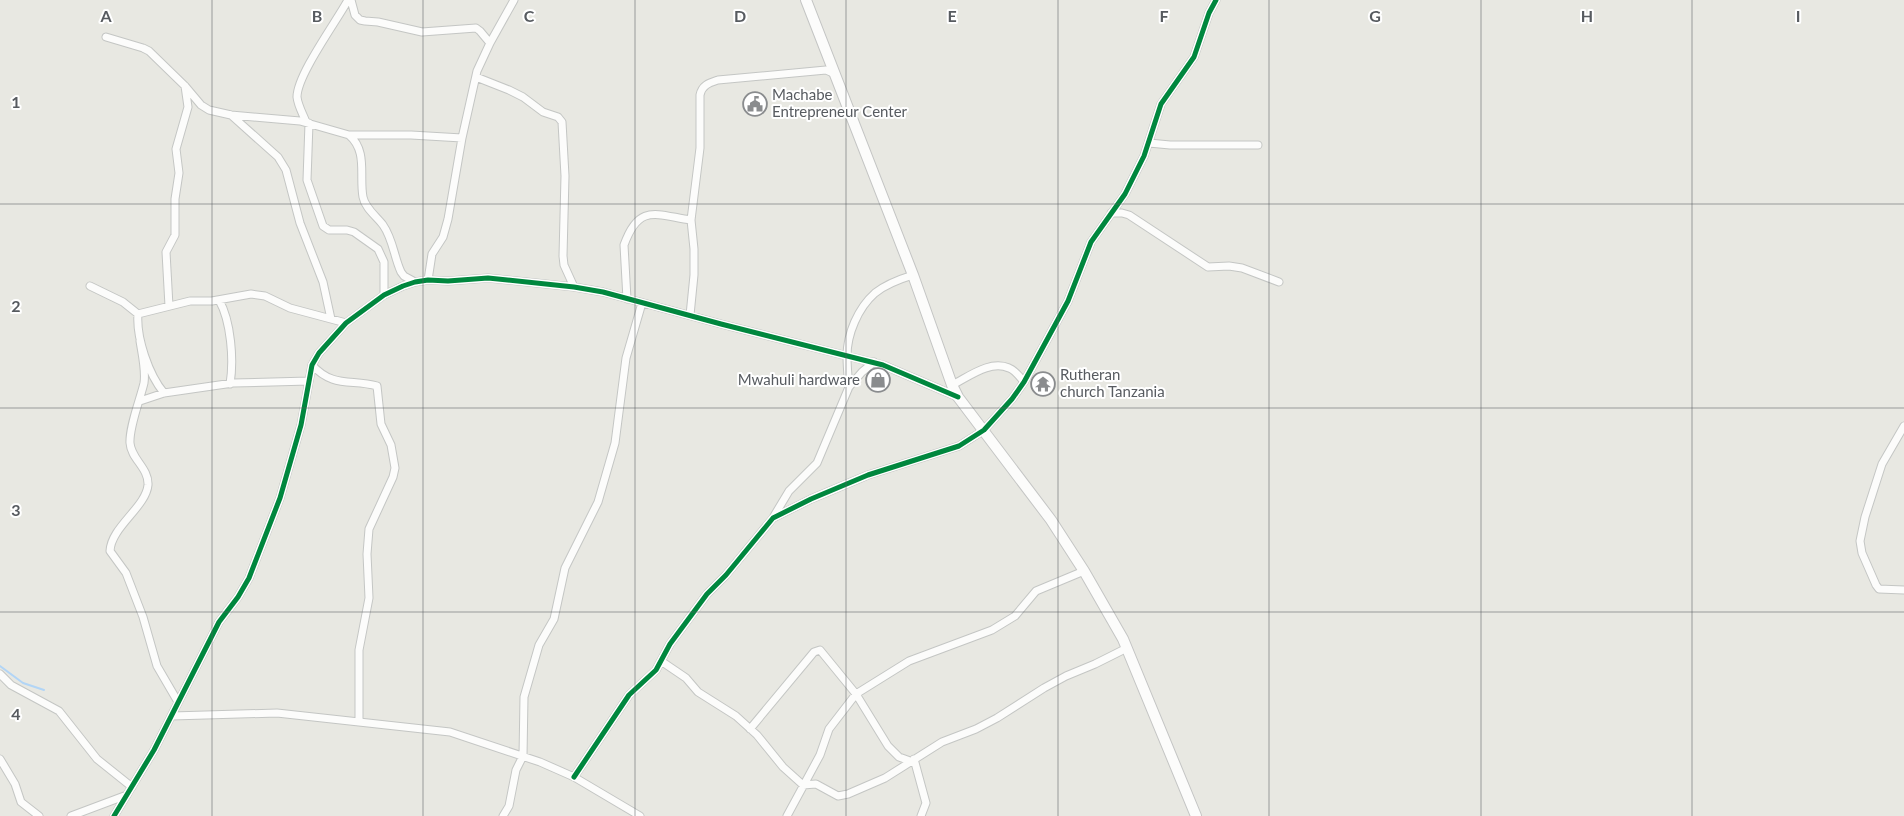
<svg xmlns="http://www.w3.org/2000/svg" width="1904" height="816" font-family="Lato,sans-serif">
<style>
.lines{fill:none;stroke-linecap:round;stroke-linejoin:round}
.stream{stroke:#b2d5f6;stroke-width:2}
.street-casing{stroke:#c4c6c4;stroke-width:9}
.secondary-casing{stroke:#c4c5c4;stroke-width:12}
.street{stroke:#fcfcfb;stroke-width:7}
.secondary{stroke:#fcfcfb;stroke-width:10}
.cycleway-casing{stroke:#fff;stroke-width:8}
.cycleway{stroke:#00873e;stroke-width:5}
.grid{fill:none;stroke:#575b60;stroke-width:1;stroke-opacity:0.55}
.labels{text-anchor:middle;stroke-width:4;stroke-linejoin:round;paint-order:stroke}
.poi-label{font-size:15px;fill:#575b60;stroke:#fff;text-anchor:start}
.grid-label{font-size:16px;text-anchor:middle;font-weight:bold;fill:#575b60;stroke:#fff;stroke-width:4;stroke-linejoin:round;paint-order:stroke}
</style>
<rect width="100%" height="100%" fill="#e8e8e2"/>
<g class="lines">
<path class="stream" d="M0 666 23 683 44 690"/>
<g class="street-casing">
<path id="street" d="M351 0 355 15 360 20 365 21 378 22 422 32 476 28 480 31 490 43
M106 37 143 48 149 51 185 86 201 105 209 110 231 115 300 121 349 135C368 151 359 176 363 197 365 208 376 216 383 225 393 239 394 257 401 272L404 276 415 282
M476 77 509 90 523 97 543 112 558 117 562 122 565 176 563 256 564 265 574 287
M231 115 278 157 286 170 300 223 323 282 331 319
M306 122C303 114 298 106 297 97 297 75 336 22 348 0
M309 123 307 180 323 226 329 230H347L354 232 378 249 384 262V295
M349 135H411L462 138
M1149 143 1170 145H1258
M1111 213H1122L1129 215 1208 267 1229 266 1242 268 1279 282
M428 280 432 254 443 237 448 219 462 138 477 71 490 43 514 0
M90 286 123 302 138 314 190 301H212L251 294 265 296 290 308 346 323
M627 299 624 245C639 203 656 215 691 220
M219 300C231 321 234 360 230 384
M169 306 166 252 175 235V199L179 173 176 149 188 107 185 86
M138 314C136 338 149 375 164 393
M690 315 694 275V249L691 220 700 148V95C702 85 709 83 718 80L826 70 835 74
M140 341C142 354 146 370 144 383 140 400 129 427 130 443 131 459 149 468 148 485 146 507 111 527 110 551L126 573 143 617 157 666 178 702
M312 365C333 388 351 379 377 386L381 424 391 445 395 468 393 477 369 529 367 554 369 598 359 650V722
M952 385C970 376 990 360 1009 368 1015 370 1020 377 1024 382
M849 387C848 377 847 366 847 356 847 334 858 308 875 293 886 284 900 279 913 275
M140 401 164 393 233 383 309 381
M1904 426 1882 464 1865 517 1860 541 1862 553 1876 585 1879 589 1904 590
M774 516 789 491 817 463 849 387 862 372 874 362
M661 661 686 678 698 692 736 716 757 735 783 767 803 785 816 784 838 796 848 794 885 778 942 742 976 729 997 718 1044 688 1066 676 1095 664 1127 648
M0 674 11 685 59 711 97 759 132 787
M172 716 277 713 450 732 540 762 574 777 640 816
M750 729 814 652 820 650 856 694 888 746 899 757 910 761
M0 759 15 784 21 802 39 816
M914 759 926 803 921 816
M574 777 629 695 656 670 670 644 707 594 726 575 773 518 811 499 868 475 959 446 984 430 1012 399 1024 382 1068 301 1091 242 1125 194 1144 156 1161 104 1194 57 1209 13 1216 0
M71 816 127 795
M114 816 154 750 219 622 238 597 249 578 280 498 301 425 312 365 319 353 346 323 384 295 403 286 415 282 428 280 448 281 488 278 574 287 603 292 721 324 883 365 958 397
M503 816 509 806 516 770 523 756 524 697 539 645 554 619 565 568 598 502 615 443 626 358 642 303
M787 816 820 755 829 729 856 694 909 661 992 630 1015 616 1036 591 1084 571"/>
</g>
<g class="secondary-casing">
<path id="secondary" d="M806 0 913 275 952 385 958 397 1051 520 1084 571 1123 639 1196 816"/>
</g>
<use href="#street" class="street"/>
<use href="#secondary" class="secondary"/>
<g class="cycleway-casing">
<path id="cycleway" d="M574 777 629 695 656 670 670 644 707 594 726 575 773 518 811 499 868 475 959 446 984 430 1012 399 1024 382 1068 301 1091 242 1125 194 1144 156 1161 104 1194 57 1209 13 1216 0
M114 816 154 750 219 622 238 597 249 578 280 498 301 425 312 365 319 353 346 323 384 295 403 286 415 282 428 280 448 281 488 278 574 287 603 292 721 324 883 365 958 397"/>
</g>
<use href="#cycleway" class="cycleway"/>
</g>
<path class="grid" d="M212 0V816M423 0V816M635 0V816M846 0V816M1058 0V816M1269 0V816M1481 0V816M1692 0V816M0 204H1904M0 408H1904M0 612H1904"/>
<defs>
<g id="civic-ring" transform="scale(1.25)"><circle r="9.5" fill="#fff" stroke="#8a8c8e" stroke-width="1.5"/><path d="M-.6-6.5H3V-4.5H.6V-3L4-1V1h2V6H-6V1h2V-1L-.6-3ZM-1.2 2.5V6h2.4V2.5Z" fill="#8a8c8e"/></g>
<g id="shop-ring" transform="scale(1.25)"><circle r="9.5" fill="#fff" stroke="#8a8c8e" stroke-width="1.5"/><path d="M-5-2.5h2.3a2.7 3.5 0 0 1 5.4 0H5L5.5 6h-11ZM-1.5-2.5h3a1.5 2.3 0 0 0-3 0Z" fill="#8a8c8e"/></g>
<g id="temple-ring" transform="scale(1.25)"><circle r="9.5" fill="#fff" stroke="#8a8c8e" stroke-width="1.5"/><path d="M0-6L5-2H3V0L6.5 2.5H4V6H1.5V3h-3V6H-4V2.5H-6.5L-3 0V-2H-5Z" fill="#8a8c8e"/></g>
</defs>
<g fill-rule="evenodd">
<use href="#civic-ring" x="755" y="104"/>
<use href="#shop-ring" x="878" y="380"/>
<use href="#temple-ring" x="1043" y="384"/>
</g>
<g class="labels">
<g class="poi-label">
<text x="772" y="100">Machabe<tspan x="772" dy="17">Entrepreneur Center</tspan></text>
<text x="1060" y="380">Rutheran<tspan x="1060" dy="17">church Tanzania</tspan></text>
<text x="860" y="385" text-anchor="end">Mwahuli hardware</text>
</g>
</g>
<g class="grid-label">
<text x="106" y="22">A</text>
<text x="317" y="22">B</text>
<text x="529" y="22">C</text>
<text x="740" y="22">D</text>
<text x="952" y="22">E</text>
<text x="1164" y="22">F</text>
<text x="1375" y="22">G</text>
<text x="1587" y="22">H</text>
<text x="1798" y="22">I</text>
<text x="16" y="108">1</text>
<text x="16" y="312">2</text>
<text x="16" y="516">3</text>
<text x="16" y="720">4</text>
</g>
</svg>
